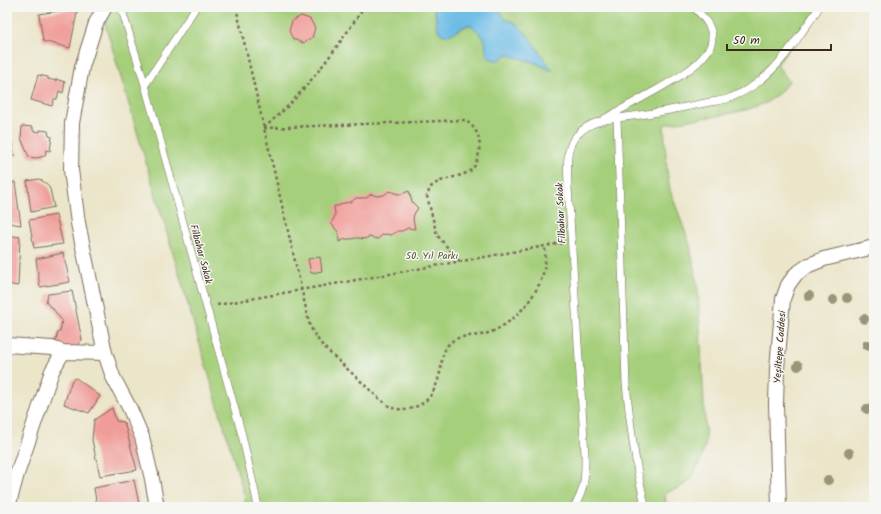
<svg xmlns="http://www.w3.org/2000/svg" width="881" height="514" font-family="Kalam,sans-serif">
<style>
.green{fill:#a5cf7a;stroke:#707c4c}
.water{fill:#6bbbe6;stroke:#537282}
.building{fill:#f09d99}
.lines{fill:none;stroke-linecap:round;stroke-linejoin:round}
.service-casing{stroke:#796b5a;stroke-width:8}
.minor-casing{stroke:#796b5a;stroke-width:16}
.path{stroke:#796b5a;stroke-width:2.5;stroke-dasharray:3 3;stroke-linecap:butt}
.service{stroke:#fff;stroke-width:7}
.minor{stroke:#fff;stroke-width:14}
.tree{fill:#999578}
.labels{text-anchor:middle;stroke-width:3;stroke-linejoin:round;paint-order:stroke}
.street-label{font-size:10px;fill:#3b2a1e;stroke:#f6f6f2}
.park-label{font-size:10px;fill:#565335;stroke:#f6f6f2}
</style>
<rect width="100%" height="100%" fill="#f6f6f2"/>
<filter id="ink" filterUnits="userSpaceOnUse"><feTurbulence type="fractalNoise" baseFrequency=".025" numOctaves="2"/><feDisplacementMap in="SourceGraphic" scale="8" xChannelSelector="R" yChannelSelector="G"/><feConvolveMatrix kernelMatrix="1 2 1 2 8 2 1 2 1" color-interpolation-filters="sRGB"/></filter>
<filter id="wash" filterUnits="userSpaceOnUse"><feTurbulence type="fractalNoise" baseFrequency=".012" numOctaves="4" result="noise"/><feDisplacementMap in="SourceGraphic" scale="16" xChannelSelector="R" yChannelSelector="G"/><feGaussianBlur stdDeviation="0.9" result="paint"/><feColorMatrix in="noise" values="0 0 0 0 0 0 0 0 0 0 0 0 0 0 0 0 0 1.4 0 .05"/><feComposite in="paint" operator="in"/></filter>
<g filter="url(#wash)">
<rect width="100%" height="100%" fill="#ebe5c9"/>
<path class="green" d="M101 7H819L777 65 789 81 779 93 766 103 746 110 722 115 666 124 664 127 667 171 670 190 690 245 698 290 706 442C703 454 698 470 690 480 684 487 673 490 665 493L666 507H246L244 494 102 13Z"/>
<path class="water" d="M434 7H499C501 13 503 19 510 21 513 22 515 22 518 25 532 38 541 55 552 70V71L536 63 509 55 506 54C503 58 500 61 495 60 482 58 488 46 484 39 482 35 474 28 471 25H468L449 35C437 36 438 29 436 20 436 16 434 11 434 7Z"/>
<g id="blocks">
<path class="building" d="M78 8 70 48 43 41 39 14Z
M301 16 310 19 315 28 312 38 303 43 293 39 289 31 292 21Z
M38 75 48 77V79L56 81V79L65 82 63 93 59 91 57 99H54L52 106 31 100Z
M22 126 33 127V131L40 132V130L48 131 49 136 52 137 50 151 46 150 45 156 36 158 29 157 21 138Z
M7 131H9L15 156 7 157Z
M39 179 47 184 50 189 54 207 31 212 27 181Z
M15 182 21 225 9 223 10 221H7V183Z
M389 191 398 194H401L409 191 411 199 413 203 418 208 414 214 413 219 415 229 408 228 402 231H398L391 235 386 234 382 235 378 239 369 237 364 239 359 238H356L351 239H345L339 242 338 232 331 223 334 218 335 214 334 206H338L344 203 351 202 356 198H366L371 194 377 196 384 195Z
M56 215 63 244 34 248 29 220Z
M7 235 20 237 18 286 7 284Z
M63 253 70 282 40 287 36 259Z
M320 257 322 271 311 273 308 259Z
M72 291 82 340 72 349 55 343 58 332H60L62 321 51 306 50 307 46 302 48 294Z
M76 378 100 396 89 413 64 404 72 380Z
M112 408 116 421 124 422 137 470 100 476 92 440 94 420Z
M134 480 139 504 122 507H97L94 488Z"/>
</g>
</g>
<g filter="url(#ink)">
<use href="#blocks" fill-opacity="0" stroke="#796b5a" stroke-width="1"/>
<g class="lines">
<g class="service-casing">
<path id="service" d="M121 7 145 85 242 435 255 492 258 507
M145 85 196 7
M617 118 626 384C629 412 632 440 637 467 639 481 643 493 645 507
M604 119C622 109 640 99 658 89 674 80 696 68 707 52 710 48 712 43 712 38 712 25 702 16 694 7
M574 507C586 488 585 475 585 454L568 187C568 171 564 148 577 135 591 119 613 119 633 116 657 113 681 108 705 103 714 101 724 101 732 97 763 85 784 59 802 32 808 24 814 16 819 7"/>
</g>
<g class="minor-casing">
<path id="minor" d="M105 7 96 23 82 67 72 123 71 170 78 223 105 353 113 377 130 409 142 437 152 479 157 507
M7 345 52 348 63 352
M8 507 17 474 52 371 63 352 105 353
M779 507 776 404 777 368 783 299 788 285 796 274 809 265 824 259 874 247"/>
</g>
<path class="path" d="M236 7 310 326 316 337 323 346C337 360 352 373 367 387 373 393 385 405 393 408 395 409 399 409 402 410 408 410 414 408 419 405 433 399 438 382 441 368 442 359 443 349 450 343 459 334 473 337 485 334 511 327 538 297 544 270 546 262 545 254 545 246
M264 128 465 120C479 130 482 141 478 157 477 163 473 170 468 172 458 178 434 179 429 190 429 190 428 196 427 196L437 235 459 261
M264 128C272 121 279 114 287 107 316 77 341 42 364 7
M217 305 562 243"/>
<use href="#service" class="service"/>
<use href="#minor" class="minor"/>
</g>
<g class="tree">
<circle cx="809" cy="296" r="5"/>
<circle cx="847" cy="298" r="5"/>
<circle cx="833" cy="300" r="5"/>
<circle cx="864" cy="319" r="5"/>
<circle cx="867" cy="345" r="5"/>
<circle cx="798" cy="366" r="5"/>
<circle cx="867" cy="409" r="5"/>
<circle cx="849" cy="453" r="5"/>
<circle cx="828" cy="480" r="5"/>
</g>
</g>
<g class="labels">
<g class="street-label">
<text transform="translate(560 213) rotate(-93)" y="4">Filbahar Sokak</text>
<text transform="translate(202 254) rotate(75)" y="4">Filbahar Sokak</text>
<text transform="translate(779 347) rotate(-86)" y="4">Yeşiltepe Caddesi</text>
</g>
<g class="park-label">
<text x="432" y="259">50. Yıl Parkı</text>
</g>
</g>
<rect width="881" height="514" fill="none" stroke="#f6f6f2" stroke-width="24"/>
<path d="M727 44v6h104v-6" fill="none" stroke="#3b2a1e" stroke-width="2"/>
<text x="733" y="44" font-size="12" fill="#3b2a1e" stroke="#f6f6f2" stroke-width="3" paint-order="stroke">50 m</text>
</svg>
